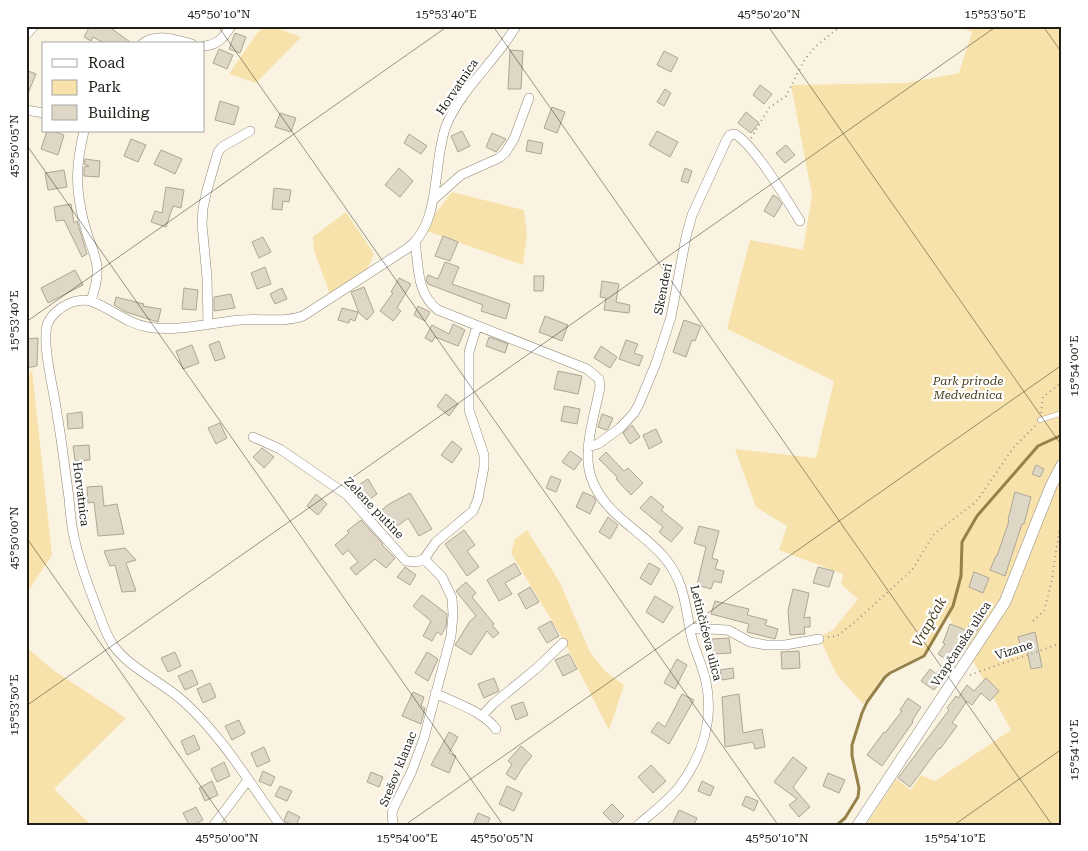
<svg xmlns="http://www.w3.org/2000/svg" width="1088" height="851" font-family="'Roboto Serif',serif">
<style>
.green{fill:#f8e2ac}
.lines{fill:none;stroke-linecap:round;stroke-linejoin:round}
.stream{stroke:#968149;stroke-width:3}
.building{fill:#ded7c5;stroke:#ada695}
.service-casing{stroke:#8f8878;stroke-width:5.5}
.minor-casing{stroke:#8f8878;stroke-width:10}
.tertiary-casing{stroke:#8f8878;stroke-width:12}
.path{stroke:#9b9689;stroke-width:2;stroke-dasharray:1 4;stroke-linecap:butt}
.service{stroke:#fff;stroke-width:4.5}
.minor{stroke:#fff;stroke-width:9}
.tertiary{stroke:#fff;stroke-width:11}
.ticks{fill:none;stroke:#201e17;stroke-width:1;stroke-opacity:0.45}
.labels{text-anchor:middle;stroke-width:4.5;stroke-linejoin:round;paint-order:stroke}
.street-label{font-size:12px;fill:#201e17;stroke:#fff}
.park-label{font-size:12px;font-style:italic;fill:#4d401e;stroke:#fff}
.water-label{font-size:14px;font-style:italic;fill:#483b19;stroke:#fff}
.neatline{fill:none;stroke:#201e17;stroke-width:2}
.ticks-label{font-size:12px;text-anchor:middle;fill:#201e17}
</style>
<rect width="100%" height="100%" fill="#faf3e1"/>
<path class="green" d="M266 26H271L301 37 256 83 229 74 257 33Z
M957 26H1062V825H866L896 779 911 790 921 775 935 781 1011 730 947 613 923 655 891 670 883 676 863 704 837 675 819 637 833 630 858 599 841 584 843 574 779 550 787 526 756 507 735 449 816 458 834 381 727 329 750 240 803 250 812 195 791 85 906 83 959 73 972 32Z
M452 192 524 210 527 234 523 265 427 231 434 215Z
M346 212 374 254 367 269 330 294 314 251 313 237Z
M32 369 52 555 26 594V381Z
M527 530 559 581 591 654 606 672 624 685 609 730 564 641 511 553 515 539Z
M26 647 53 670 126 718 54 789 91 825H26Z"/>
<g class="lines">
<path class="stream" d="M837 825 845 818 858 797 859 788 852 756V745L862 713 867 702 885 677 890 673 924 656 953 606 961 576 962 542 977 516 1038 446 1062 435"/>
</g>
<path class="building" d="M90 26H108L133 44H106L93 37 91 41 84 37Z
M235 33 246 37 240 53 229 49Z
M219 49 233 55 227 69 213 63Z
M510 50 523 51 521 89H508Z
M664 51 678 58 671 72 657 65Z
M26 70 36 74 27 96H26Z
M760 85 772 94 764 104 753 95Z
M665 89 671 93 664 106 657 102Z
M220 101 239 107 234 125 215 120Z
M552 107 565 112 557 133 544 128Z
M746 112 759 123 751 133 738 123Z
M280 113 296 118 291 132 275 127Z
M47 131H53L64 135 58 155 41 149Z
M462 131 470 146 458 152 451 136Z
M657 131 678 142 670 157 649 145Z
M492 133 506 139 496 152 486 147Z
M409 134 427 146 421 154 404 143Z
M131 139 146 145 138 162 124 156Z
M528 140 543 143 541 154 526 151Z
M786 145 795 155 785 163 776 153Z
M161 150 182 159 175 174 154 164Z
M85 159 100 161 99 177 84 176V167L89 166 84 164Z
M399 168 413 181 400 197 385 185Z
M685 168 692 171 688 183 681 181Z
M64 170 67 187 48 190 45 173Z
M166 187 184 190 181 208 173 206 166 227 151 222 155 211 162 213Z
M274 188 291 190 289 202 283 201 282 210 272 209Z
M773 195 778 198 782 204 774 217 764 211Z
M71 204 74 223 77 221 87 254 82 257 64 220 56 221 54 207Z
M443 236 458 242 450 261 435 256Z
M263 237 271 252 259 258 252 242Z
M445 262 459 267 452 284 510 304 506 319 481 311 483 305 428 284 426 280 428 275 438 279Z
M265 267 271 284 257 289 251 273Z
M75 270 83 285 48 303 41 288Z
M534 276H544L543 291H534Z
M399 278 411 284 397 308 401 311 393 321 380 311 393 293 391 292Z
M602 281 619 284 616 302 630 305 629 313 604 310 606 298 600 297Z
M364 287 374 312 367 320 359 313 351 292Z
M184 288 198 290 196 310 182 309Z
M282 288 287 299 275 304 270 294Z
M231 294 235 308 214 311V297Z
M116 297 144 304 143 306 161 309 158 322 126 312 114 305Z
M418 306 430 312 425 321 414 315Z
M342 308 358 312 355 321 350 319 349 323 338 320Z
M545 316 568 325 562 341 539 332Z
M684 320 701 326 695 341 692 340 686 357 673 352Z
M453 324 465 330 458 346 435 337 432 342 425 338 432 325 449 334Z
M489 337 508 344 505 353 486 346Z
M38 338 37 366 26 368V339Z
M626 340 638 344 634 353 643 356 639 366 619 359Z
M219 341 225 358 215 361 209 345Z
M192 345 199 363 183 369 176 351Z
M601 346 617 357 610 368 594 358Z
M558 371 582 376 578 394 554 389Z
M446 394 458 404 449 416 437 406Z
M564 406 580 409 577 424 561 421Z
M82 412 83 428 68 429 67 414Z
M602 414 613 418 608 429 606 430 598 427Z
M220 423 227 438 216 444 208 428Z
M632 425 640 437 630 444 623 433Z
M656 429 662 442 649 449 643 435Z
M452 441 462 449 452 463 441 455Z
M89 445 90 460 75 461 73 446Z
M262 448 274 457 264 468 253 457Z
M570 451 582 459 574 470 562 462Z
M606 452 624 471 628 468 643 483 631 495 616 479 618 478 599 459Z
M1036 465 1044 469 1040 477 1032 474Z
M551 476 561 480 556 492 546 488Z
M368 479 377 494 367 501 357 486Z
M102 486 104 506 117 504 124 534 98 536 94 502 88 503 87 487Z
M583 492 594 497 596 501 590 514 576 507Z
M1015 492 1031 497 1024 524H1022L1005 576 990 570 996 556H997L1009 521 1008 520Z
M410 493 432 529 419 536 408 518 391 531 378 513 389 504Z
M316 494 327 504 318 515 307 506Z
M651 496 664 507 661 510 683 528 671 542 659 532 663 527 640 508Z
M608 517 618 525 610 539 599 532Z
M361 520 383 544 382 545 395 558 386 568 375 559 356 575 350 568 358 562 348 550 343 555 335 545 349 533 347 531Z
M699 526 719 531 712 558 718 560 715 569 724 571 721 583 714 581 711 589 697 585 706 547 694 543Z
M464 530 475 545 467 551 479 567 467 576 445 544Z
M125 548 136 560 126 563 136 591 122 592 115 565 110 566 104 551Z
M515 563 521 574 505 583 512 594 499 601 487 580Z
M649 563 660 569 651 585 640 578Z
M405 567 416 575 410 585 397 577Z
M818 567 834 571 829 587 813 583Z
M974 572 989 578 983 593 969 587Z
M466 582 476 593 472 597 494 624 492 625 499 633 493 638 487 631 471 655 455 645 470 621 476 616 456 591Z
M530 587 539 602 526 609 518 594Z
M793 589 809 593 804 618 810 617V627H804L805 634 790 635 788 611Z
M422 595 447 614 446 627 441 635 437 632 432 641 423 636 431 621 413 606Z
M655 596 673 607 663 623 646 612Z
M715 601 749 609 747 615 767 620 765 625 778 629 775 639 747 632 749 624 711 614Z
M977 615 984 620 956 662 934 690 921 681 930 669 936 674 947 660 938 654 945 644 943 643 950 624 966 630Z
M551 621 559 636 547 643 538 628Z
M1035 632 1042 667 1031 669 1027 650 1022 651 1018 637Z
M729 638 731 653 713 654 712 639Z
M799 651 800 668 782 669 781 652Z
M175 652 181 666 168 672 161 658Z
M427 652 438 659 428 681 415 673Z
M569 654 577 669 563 676 555 660Z
M677 659 687 665 675 689 664 683Z
M733 668 734 678 722 680 720 670Z
M192 670 198 684 185 690 178 676Z
M494 678 499 691 484 698 478 684Z
M986 678 999 691 990 701 981 693 972 705 967 701 952 723 957 726 940 749 939 748 910 787 898 778 949 710 947 708 956 696 958 698 967 685 974 691Z
M210 683 216 697 203 703 197 689Z
M413 692 424 697 421 706 425 708 421 724 402 716Z
M682 694 694 700 669 744 651 732 658 722 665 727Z
M739 694 743 733 762 729 765 747 755 749 753 742 725 747 722 697Z
M908 698 921 707 912 721 913 722 882 766 867 755 884 732 885 733 902 711 900 710Z
M523 702 528 715 516 720 511 706Z
M239 720 245 733 232 740 225 726Z
M449 732 458 737 449 753 456 756 449 773 431 765Z
M194 735 200 749 187 755 181 741Z
M521 746 532 756 523 767 515 780 506 774 512 764 508 761Z
M264 747 270 761 257 767 251 753Z
M793 757 807 768 793 787 810 807 799 817 789 805 797 799 774 782Z
M224 762 230 776 217 782 211 769Z
M651 765 666 781 653 793 638 777Z
M263 771 275 777 271 786 259 781Z
M371 772 383 777 379 787 367 782Z
M828 773 845 780 839 793 823 786Z
M212 781 218 795 205 801 199 788Z
M702 781 714 787 710 796 698 791Z
M280 786 292 791 287 801 275 796Z
M507 786 522 793 514 811 499 804Z
M746 796 758 801 754 811 742 805Z
M612 804 624 816 615 825 603 813Z
M196 807 203 820 193 825H189L183 813Z
M679 810 697 818 694 825H672Z
M288 811 300 817 296 825 285 822 284 820Z
M478 813 490 818 487 825H473Z"/>
<g class="lines">
<g class="service-casing">
<path id="service" d="M1040 420 1062 413"/>
</g>
<g class="minor-casing">
<path id="minor" d="M26 35 34 26
M142 44C157 32 176 40 192 44
M204 46C218 45 224 37 231 26
M26 110 44 113
M84 131C76 165 75 185 83 219 92 257 105 260 91 301
M433 200 461 175 499 158 505 153 514 139 529 98
M415 242C419 267 416 293 438 310L587 369 599 379 600 387C595 414 582 451 591 477 603 514 641 530 664 557 686 583 685 608 692 639 696 653 703 667 706 682 714 720 702 756 680 786 669 800 652 813 638 825
M208 325 207 277 202 224 203 208 207 190 218 152 222 147 250 131
M253 437 280 449 347 495 406 561 417 562 424 559
M588 447 598 444 620 428 634 413 639 404 656 363 671 317 686 237 692 215 727 139 730 135 735 134C755 146 786 199 800 221
M690 628 728 630 750 642 766 645H785L819 639
M435 693C455 703 483 711 496 729
M482 716 493 704 537 668 563 643
M214 825 248 780
M280 825C249 782 222 736 183 701 161 681 130 669 113 645 105 633 101 619 96 606 87 583 79 560 74 537 71 524 70 511 69 498 65 470 62 442 57 414 54 390 42 347 47 325 50 316 59 308 68 304 75 301 85 299 93 302 112 309 126 323 147 327 178 332 209 323 240 320 261 318 283 323 303 316L408 248C442 222 432 164 446 126 461 89 496 61 516 26
M393 825 392 813 394 807 411 773 424 738 451 636 453 615 452 598 442 577 424 559 436 542 473 511 478 499 484 467V455L469 410V352L477 326"/>
</g>
<g class="tertiary-casing">
<path id="tertiary" d="M858 825 1005 602 1051 486 1062 465"/>
</g>
<path class="path" d="M751 138 769 108 786 96 805 59 815 47 837 29 843 26
M1041 413 1043 397 1062 382
M1033 621 1044 611 1051 584 1062 514
M828 637 837 636 856 621 912 570 934 534 976 502 1014 447 1037 424
M970 675C1000 663 1032 655 1062 642"/>
<use href="#service" class="service"/>
<use href="#minor" class="minor"/>
<use href="#tertiary" class="tertiary"/>
</g>
<path class="ticks" d="M218 26 778 825M493 26 1052 825M768 26 1062 446M1043 26 1062 53M26 144 503 825M26 322 448 26M26 537 228 825M26 706 997 26M405 825 1062 365M954 825 1062 749"/>
<g class="labels">
<g class="street-label">
<text transform="translate(457 87) rotate(-56)" y="4">Horvatnica</text>
<text transform="translate(663 289) rotate(-79)" y="4">Skenderi</text>
<text transform="translate(81 494) rotate(83)" y="4">Horvatnica</text>
<text transform="translate(374 508) rotate(46)" y="4">Zelene putine</text>
<text transform="translate(706 633) rotate(76)" y="4">Letinčićeva ulica</text>
<text transform="translate(961 644) rotate(-57)" y="4">Vrapčanska ulica</text>
<text transform="translate(1014 650) rotate(-18)" y="4">Vizane</text>
<text transform="translate(398 769) rotate(-68)" y="4">Srešov klanac</text>
</g>
<g class="park-label">
<text x="968" y="385">Park prirode<tspan x="968" dy="14">Medvednica</tspan></text>
</g>
<g class="water-label">
<text transform="translate(929 622) rotate(-61)" y="5">Vrapčak</text>
</g>
</g>
<rect width="1088" height="851" fill="none" stroke="#ffffff" stroke-width="55"/>
<rect x="42" y="42" width="162" height="90" fill="#ffffff" stroke="#a6a5a2"/>
<rect x="52" y="59" width="25" height="8" fill="#ffffff" stroke="#a6a5a2"/>
<text x="88" y="68" font-size="15" fill="#201e17">Road</text>
<rect x="52" y="80" width="25" height="15" fill="#f8e2ac" stroke="#a6a5a2"/>
<text x="88" y="92" font-size="15" fill="#201e17">Park</text>
<rect x="52" y="105" width="25" height="15" fill="#ded7c5" stroke="#a6a5a2"/>
<text x="88" y="118" font-size="15" fill="#201e17">Building</text>
<rect x="28" y="28" width="1032" height="796" class="neatline"/>
<g class="ticks-label">
<text x="219" y="18">45°50'10"N</text>
<text x="446" y="18">15°53'40"E</text>
<text x="769" y="18">45°50'20"N</text>
<text x="995" y="18">15°53'50"E</text>
<text transform="translate(14 146) rotate(-90)" y="4">45°50'05"N</text>
<text transform="translate(14 321) rotate(-90)" y="4">15°53'40"E</text>
<text transform="translate(1074 366) rotate(-90)" y="4">15°54'00"E</text>
<text transform="translate(14 538) rotate(-90)" y="4">45°50'00"N</text>
<text transform="translate(14 705) rotate(-90)" y="4">15°53'50"E</text>
<text transform="translate(1074 750) rotate(-90)" y="4">15°54'10"E</text>
<text x="227" y="842">45°50'00"N</text>
<text x="407" y="842">15°54'00"E</text>
<text x="502" y="842">45°50'05"N</text>
<text x="777" y="842">45°50'10"N</text>
<text x="955" y="842">15°54'10"E</text>
</g>
</svg>
